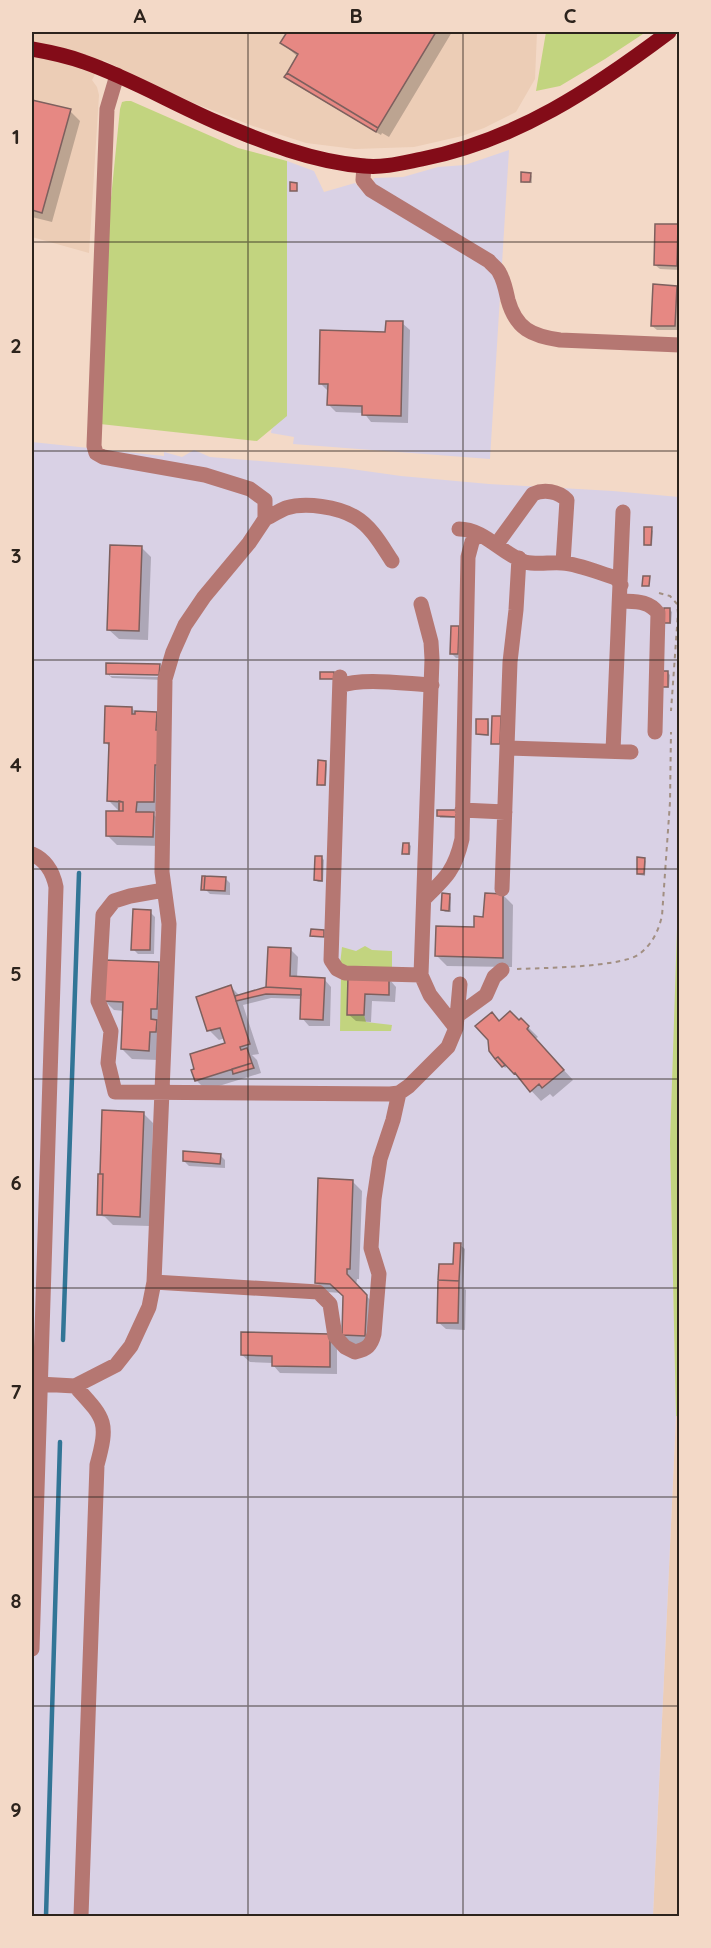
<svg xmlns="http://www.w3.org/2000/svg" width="711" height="1948" font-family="Quicksand,sans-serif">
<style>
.built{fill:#eccdb6}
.industrial{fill:#d9d1e5}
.green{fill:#c2d47f}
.shadow{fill:#0003}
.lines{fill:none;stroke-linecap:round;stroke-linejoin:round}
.stream{stroke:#327596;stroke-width:4.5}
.building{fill:#e68883;stroke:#7d605e;stroke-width:1.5}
.path{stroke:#a28f82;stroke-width:2;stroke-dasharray:4.5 4.5;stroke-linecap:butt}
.minor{stroke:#b57772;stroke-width:15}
.major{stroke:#830c18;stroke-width:15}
.grid{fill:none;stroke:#2c231c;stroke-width:1.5;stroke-opacity:0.55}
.neatline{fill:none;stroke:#2c231c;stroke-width:2}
.grid-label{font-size:20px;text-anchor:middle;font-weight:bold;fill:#2c231c}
</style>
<rect width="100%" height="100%" fill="#f3d9c7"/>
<path class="built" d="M32 32H537L535 79 516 112 484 128 462 136 414 147 355 149 306 143 253 126 191 102 103 60 92 80 97 87 99 95 89 253 32 237Z
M676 1416 680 1417V1916H653Z"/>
<path class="industrial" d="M509 150 490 459 293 444 294 437 271 433 272 427 287 415V161L314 171 324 192 355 183 366 195 371 189 374 178 403 177 438 167 465 165Z
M32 442 164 456V452L182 457 194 450 210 457 344 468 401 476 489 484 613 491 679 497 680 868 670 1143 676 1416 653 1916H32Z"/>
<path class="green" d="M546 32H646L605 59 560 86 536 91Z
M126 101H131L238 148 287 161V416L257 441 100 424 108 228 120 109 122 102Z
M679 868V1417L676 1416 670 1143Z
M365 946 372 950 392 951V970H350L340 964 342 947 356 951Z
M348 976 347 1014 364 1015 366 1022 392 1025 391 1031H340L341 977Z"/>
<path class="shadow" d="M282 32H452L389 137 382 133 381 135 291 82 286 77 298 57 282 43 287 34Z
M32 101 70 111 80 121 52 222 32 217Z
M530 174 532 176V183H524L522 181Z
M677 226 680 228V270L660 269 655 265Z
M676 288 680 291 679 330H657L652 326Z
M402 323 410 330 408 423 371 422 364 413 336 412 329 405 328 391 321 384Z
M651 529 653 531 652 546H647L645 544Z
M141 547 151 557 148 640 119 639 109 630Z
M670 610 672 612 671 624 665 622Z
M458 628 463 633 462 658H456L451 653Z
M108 664 159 666 164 670V674L110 673V676L164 677V680L112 678 107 673Z
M668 673 670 675 669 688 663 686Z
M132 708 136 713H156L166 723 163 811H150L163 824 162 846 117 845 107 835 121 813 109 801 110 747 105 742Z
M488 721 489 723V736L479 735 477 734Z
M325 762 327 764 326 786H321L319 784Z
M438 811 459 818H440Z
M409 844 411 846 410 855H406L404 853Z
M322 858 324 860 323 882H318L316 880Z
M644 859 646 861 645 876 640 875 638 874Z
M225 878 230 883V895L210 894 205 889Z
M449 895 451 897V912H445L443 910Z
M503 895 513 905 512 967 447 966 437 956 475 928Z
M150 912 155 917 154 954H138L133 949Z
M290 949 298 957 297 978 324 979 331 987 330 1026H309L302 1018V999L271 998 243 1005 259 1054 252 1055 257 1060 261 1073 206 1090 196 1080 227 1044 225 1038 219 1040 209 1030 231 987 240 996 268 989Z
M158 963 168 973 158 1060 132 1059 122 1049 124 1011 114 1010 104 1000Z
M350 977 389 979 396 987 395 1002 372 1001 371 1022 356 1021 348 1014Z
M32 1004 34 1006 33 1040H32Z
M521 1020 538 1037 535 1039 573 1080 553 1097 550 1094 541 1101 508 1066 505 1068 497 1058 500 1022H519Z
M143 1113 153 1123 150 1226 113 1225 105 1217 98 1215Z
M220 1155 225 1160V1168L189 1166 184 1161Z
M352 1181 362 1191 359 1279H357L356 1285 376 1306 374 1345H353L343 1335 345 1296 342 1293 326 1292 316 1282Z
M460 1245 465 1249 463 1287 466 1290 465 1330 446 1329 438 1322Z
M330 1335 337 1343V1374L280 1373 273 1365V1363L250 1362 242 1355Z"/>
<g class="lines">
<path class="stream" d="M63 1340 79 873
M46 1916 60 1442"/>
</g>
<path class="building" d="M287 32H436L378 128 287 73 298 54 280 43Z
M287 73 378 128 376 132 284 77Z
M32 100 71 109 42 213 32 210Z
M521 172 531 173 530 182H521Z
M290 182 297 183V191H290Z
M655 224H678L677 266 654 265Z
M653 284 677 286 675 326H651Z
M386 321H403L401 416 362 415V406L327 405 328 384H319L320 330 385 332Z
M644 527H652L651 545H644Z
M110 545 142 546 139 631 107 630Z
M643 576H650L649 586H642Z
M664 608H670V623H663Z
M451 626H459L458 654H450Z
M106 663 160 664 159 675 106 674Z
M662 671H668V687H662Z
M320 672H334V679H320Z
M105 706 132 707V714H135V711L157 712 156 730H160L159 765H155L154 802H137L136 812H154L153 837 106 836V811H123V802L107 801 109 743H104Z
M492 716H501L500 744H491Z
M476 719H488V735L476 734Z
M318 760 326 761 325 785H317Z
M119 801 123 802V811H119Z
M437 810H457V817L437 816Z
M403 843H409V854H402Z
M315 856H322V881L314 880Z
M637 857 645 858 644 874H637Z
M202 876H205L204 890H201Z
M205 876 226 877 225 891 204 890Z
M442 893 450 894 449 911 441 910Z
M485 893 503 894V958L435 956 436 926 474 927V916L483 917Z
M133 909 151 910 150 950H131Z
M311 929 324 930V937L310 936Z
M268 947 291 948 290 976 325 978 323 1020 300 1019 301 989 266 987Z
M104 960 159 962 157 1009H151V1019L157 1020 156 1032H150L149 1051 121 1049 123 1002 103 1001Z
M348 976 389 978V995L365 994 364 1015H347Z
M231 985 250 1044 240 1047 241 1050 247 1048 252 1063 195 1081 191 1070 194 1069 190 1054 225 1043 220 1028 207 1031 196 997Z
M266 987 301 989V995L266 994 236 1001 235 996Z
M510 1011 519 1020 521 1018 529 1026 527 1029 564 1070 542 1088 539 1084 530 1092 515 1073 514 1074 498 1057 495 1059 489 1051 488 1040 475 1026 492 1012 499 1021Z
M498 1057 505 1065 502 1067 495 1059Z
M252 1063 254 1068 233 1074 232 1069Z
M102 1110 144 1112 140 1217 102 1215 103 1174H100Z
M183 1151 221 1154 220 1164 183 1161Z
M98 1174H103L102 1215H97Z
M318 1178 353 1180 350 1269H347V1274L367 1295 365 1336 342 1335 343 1296 330 1284 315 1283Z
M454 1243H461L459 1281 438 1280 439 1264H453Z
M438 1280 459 1281 458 1323H437Z
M241 1332 330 1334V1367L272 1366V1356L241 1355Z"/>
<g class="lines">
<path class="path" d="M659 593 670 596 677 604 678 613 671 711
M517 969C543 968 619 967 638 955 652 945 658 932 662 916L670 802 671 732"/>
<path class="minor" d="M364 166 363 180 371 190 489 261C492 265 497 268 499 272 504 280 506 291 508 300 516 329 532 336 560 340L680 345
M265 519C271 516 279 511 286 508 306 502 338 507 355 517 372 527 382 546 392 561
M459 529C484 529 502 554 525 562 537 565 550 562 562 563 579 564 599 573 616 578L621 585
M496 545 533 494C544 489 558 491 567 500L563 563
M620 601C635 602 648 600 658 613L655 732
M421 604 431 642 432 659 421 975 430 995 456 1028
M340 677 331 960 337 969 345 973 421 975
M340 686C362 677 407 684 432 685
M508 748 631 752
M613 751 623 512
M462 810 505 812
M32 854C46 860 53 872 56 887L32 1649
M502 889 510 662 516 610 519 558
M164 890 130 896 114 901 103 915 98 1001 111 1031 108 1063 115 1092 390 1094 399 1093 409 1086 448 1047 456 1028 460 984
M424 899C446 878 455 870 462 839L468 557 472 542 477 534
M457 1016 486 995 494 977 502 970
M154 1282 318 1292 330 1304 335 1336 345 1347 355 1352C367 1349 371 1346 374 1334L379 1274 371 1248 374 1199 380 1159 393 1120 399 1093
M39 1384 75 1386 116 1365 131 1346 149 1307 154 1282 169 924 162 872 165 679 173 652 185 625 204 597 249 543 265 519V500L250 489 205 475 103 457 96 453 94 446 107 109 117 75
M75 1386C105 1419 109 1421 97 1465L81 1916"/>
<path class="major" d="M32 49C49 52 68 56 84 62 130 78 172 103 216 122 263 142 313 162 364 166 384 168 402 163 422 159 517 140 593 89 669 32"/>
</g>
<path class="grid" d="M248 32V1916M463 32V1916M32 242H680M32 451H680M32 660H680M32 869H680M32 1079H680M32 1288H680M32 1497H680M32 1706H680"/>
<rect width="711" height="1948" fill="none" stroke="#f3d9c7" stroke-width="66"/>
<rect x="33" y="33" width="645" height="1882" class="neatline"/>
<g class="grid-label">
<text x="140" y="23">A</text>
<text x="356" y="23">B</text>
<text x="570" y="23">C</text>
<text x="16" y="144">1</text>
<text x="16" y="353">2</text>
<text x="16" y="563">3</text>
<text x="16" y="772">4</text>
<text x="16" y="981">5</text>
<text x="16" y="1190">6</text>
<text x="16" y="1399">7</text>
<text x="16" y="1608">8</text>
<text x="16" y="1817">9</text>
</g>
</svg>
